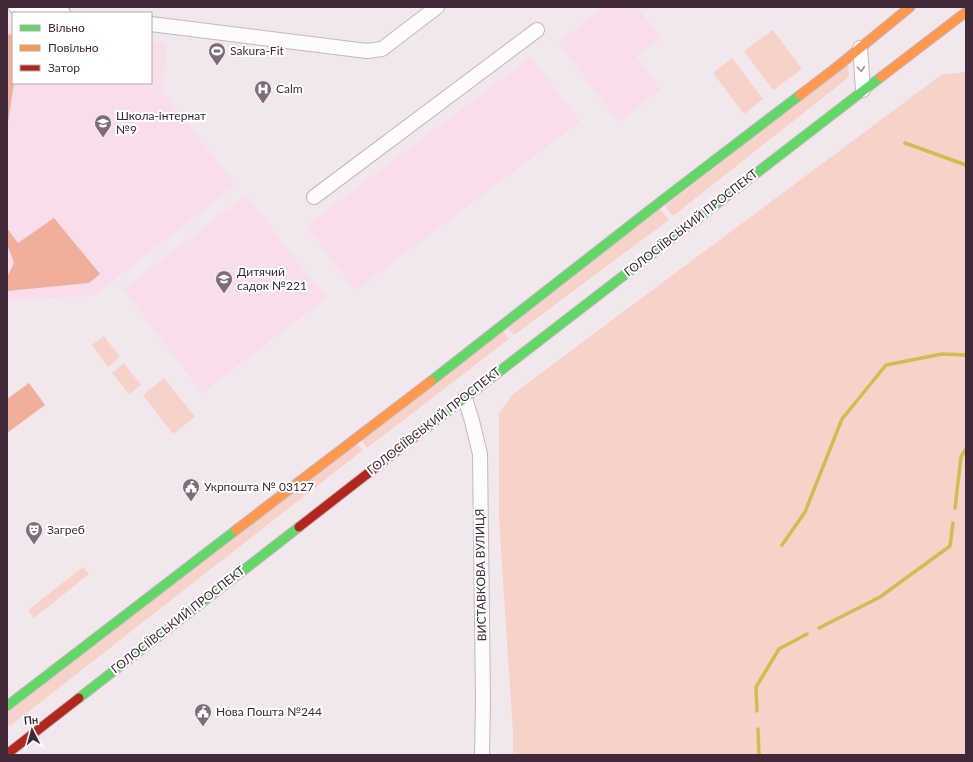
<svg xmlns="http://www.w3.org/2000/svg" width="973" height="762" font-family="Lato,sans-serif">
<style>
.built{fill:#f8dded}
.green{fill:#f6d2ca}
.forest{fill:#f1ae9a}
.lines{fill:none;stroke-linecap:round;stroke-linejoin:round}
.stream{stroke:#cfbd51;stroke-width:3.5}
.street-casing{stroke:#c5b6bf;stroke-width:16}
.fast-casing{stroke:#c5b6bf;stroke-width:11}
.slow-casing{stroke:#c5b6bf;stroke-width:11}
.jam-casing{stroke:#c5b6bf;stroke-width:11}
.street{stroke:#fdfbfc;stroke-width:14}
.fast{stroke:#63d668;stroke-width:9}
.slow{stroke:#ff974d;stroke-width:9}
.jam{stroke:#b3261e;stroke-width:9}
.oneway{stroke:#9e929a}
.labels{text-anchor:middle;stroke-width:4;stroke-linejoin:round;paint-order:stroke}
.poi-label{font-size:12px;fill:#402938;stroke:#fff;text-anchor:start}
.street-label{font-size:12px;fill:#402938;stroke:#fff}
</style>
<rect width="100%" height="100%" fill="#f3e7ee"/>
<path class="built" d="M604 7H637L661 38 636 56 661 90 618 122 558 42Z
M7 21 13 22V83H151V41L166 43 163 92 236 185 93 296 7 300Z
M531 57 580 122 355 291 306 226Z
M246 195 326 298 202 393 123 289Z"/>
<path class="green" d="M773 30 802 69 773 90 744 51Z
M732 58 763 99 744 114 713 73Z
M848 64 849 77 673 216 665 206Z
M966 72V755H513V733L499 519V413L513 394 941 75Z
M660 209 669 220 514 335 508 328Z
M503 331 509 339 367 448 361 440Z
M104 336 120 357 108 367 92 345Z
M124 363 141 385 129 394 112 373Z
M164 378 195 417 173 434 143 395Z
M356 443 363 450 10 726 7 723V713Z
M83 567 89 574 34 618 28 610Z"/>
<path class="forest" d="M7 34 13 35 14 83 7 129Z
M54 218 100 274 89 283 7 291V277L14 263 7 244V228L18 243Z
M29 383 45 405 7 433V399Z"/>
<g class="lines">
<path class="stream" d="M905 143 966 165
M955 508 961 457 966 449
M782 545 805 512 842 419 886 365 942 354 966 355
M819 628 880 597 950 546 953 523
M757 711 756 687 779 649 807 634
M758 729 759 755"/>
<g class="street-casing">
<path id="street" d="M16 7 63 13
M151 24 367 51 382 49 437 7
M860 48 863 90
M314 197 537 30
M465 398 472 421 480 454 483 699 482 755"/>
</g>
<g class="fast-casing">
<path id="fast" d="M431 381 660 202 800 95
M439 418 881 77
M79 698 299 527
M7 706 236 530"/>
</g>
<g class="slow-casing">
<path id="slow" d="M881 77 966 12
M800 95 838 66 910 7
M236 530 431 381"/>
</g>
<g class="jam-casing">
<path id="jam" d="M299 527 439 418
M7 754 79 698"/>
</g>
<use href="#street" class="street"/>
<use href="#fast" class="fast"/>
<use href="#slow" class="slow"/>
<use href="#jam" class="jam"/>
</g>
<defs><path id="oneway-chevron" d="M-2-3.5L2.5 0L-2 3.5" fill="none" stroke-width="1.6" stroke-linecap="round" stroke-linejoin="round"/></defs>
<use class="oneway" href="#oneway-chevron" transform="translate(861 69) rotate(85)"/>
<defs>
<g id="stadium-pin" transform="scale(0.9)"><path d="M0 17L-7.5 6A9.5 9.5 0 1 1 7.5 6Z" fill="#7f6c78" stroke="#fff"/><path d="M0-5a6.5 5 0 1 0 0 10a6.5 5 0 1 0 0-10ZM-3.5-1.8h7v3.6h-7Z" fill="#fff"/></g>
<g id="hospital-pin" transform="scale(0.9)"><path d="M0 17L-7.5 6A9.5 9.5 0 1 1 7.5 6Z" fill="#7f6c78" stroke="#fff"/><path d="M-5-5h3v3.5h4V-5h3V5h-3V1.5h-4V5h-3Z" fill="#fff"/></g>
<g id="school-pin" transform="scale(0.9)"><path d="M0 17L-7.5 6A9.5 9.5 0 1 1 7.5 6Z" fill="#7f6c78" stroke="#fff"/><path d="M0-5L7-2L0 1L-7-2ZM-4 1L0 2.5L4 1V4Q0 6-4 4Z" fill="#fff"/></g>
<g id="civic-pin" transform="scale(0.9)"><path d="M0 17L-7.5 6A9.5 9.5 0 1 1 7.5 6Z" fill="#7f6c78" stroke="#fff"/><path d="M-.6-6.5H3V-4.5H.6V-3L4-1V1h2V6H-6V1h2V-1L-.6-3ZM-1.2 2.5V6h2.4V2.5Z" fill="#fff"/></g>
<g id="theatre-pin" transform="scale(0.9)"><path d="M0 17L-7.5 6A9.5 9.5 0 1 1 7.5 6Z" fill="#7f6c78" stroke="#fff"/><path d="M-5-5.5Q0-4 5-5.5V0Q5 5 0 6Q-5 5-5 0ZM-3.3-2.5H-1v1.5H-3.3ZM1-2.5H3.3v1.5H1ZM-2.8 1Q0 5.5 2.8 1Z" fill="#fff"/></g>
</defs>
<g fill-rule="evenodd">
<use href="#stadium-pin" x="217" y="51"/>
<use href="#hospital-pin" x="263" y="89"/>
<use href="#school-pin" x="103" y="123"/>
<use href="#school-pin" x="224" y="279"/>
<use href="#civic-pin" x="191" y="487"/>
<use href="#theatre-pin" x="34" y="530"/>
<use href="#civic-pin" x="203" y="712"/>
</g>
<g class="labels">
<g class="poi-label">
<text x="230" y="55">Sakura-Fit</text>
<text x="276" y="93">Calm</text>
<text x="116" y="120">Школа-інтернат<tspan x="116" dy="14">№9</tspan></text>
<text x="237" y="276">Дитячий<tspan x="237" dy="14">садок №221</tspan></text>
<text x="204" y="491">Укрпошта № 03127</text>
<text x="47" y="534">Загреб</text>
<text x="216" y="716">Нова Пошта №244</text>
</g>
<g class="street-label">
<text transform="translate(691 223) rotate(-38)" y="4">ГОЛОСІЇВСЬКИЙ ПРОСПЕКТ</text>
<text transform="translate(434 421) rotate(-38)" y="4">ГОЛОСІЇВСЬКИЙ ПРОСПЕКТ</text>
<text transform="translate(481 575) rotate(-91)" y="4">ВИСТАВКОВА ВУЛИЦЯ</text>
<text transform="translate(178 620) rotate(-38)" y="4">ГОЛОСІЇВСЬКИЙ ПРОСПЕКТ</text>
</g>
</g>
<rect width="973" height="762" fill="none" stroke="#402938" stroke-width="16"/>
<rect x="12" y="12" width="140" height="72" fill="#ffffff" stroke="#b3a9af"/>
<rect x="20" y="25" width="20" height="6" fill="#63d668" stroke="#b3a9af"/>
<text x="48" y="32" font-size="12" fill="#402938">Вільно</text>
<rect x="20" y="45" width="20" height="6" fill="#ff974d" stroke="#b3a9af"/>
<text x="48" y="52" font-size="12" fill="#402938">Повільно</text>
<rect x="20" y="65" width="20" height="6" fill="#b3261e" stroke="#b3a9af"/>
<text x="48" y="72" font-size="12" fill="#402938">Затор</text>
<g transform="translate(32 730) rotate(354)" stroke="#ffffff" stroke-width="3" paint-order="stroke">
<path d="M0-3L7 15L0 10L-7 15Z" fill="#402938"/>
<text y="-6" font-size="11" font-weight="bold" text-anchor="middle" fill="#402938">Пн</text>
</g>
</svg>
